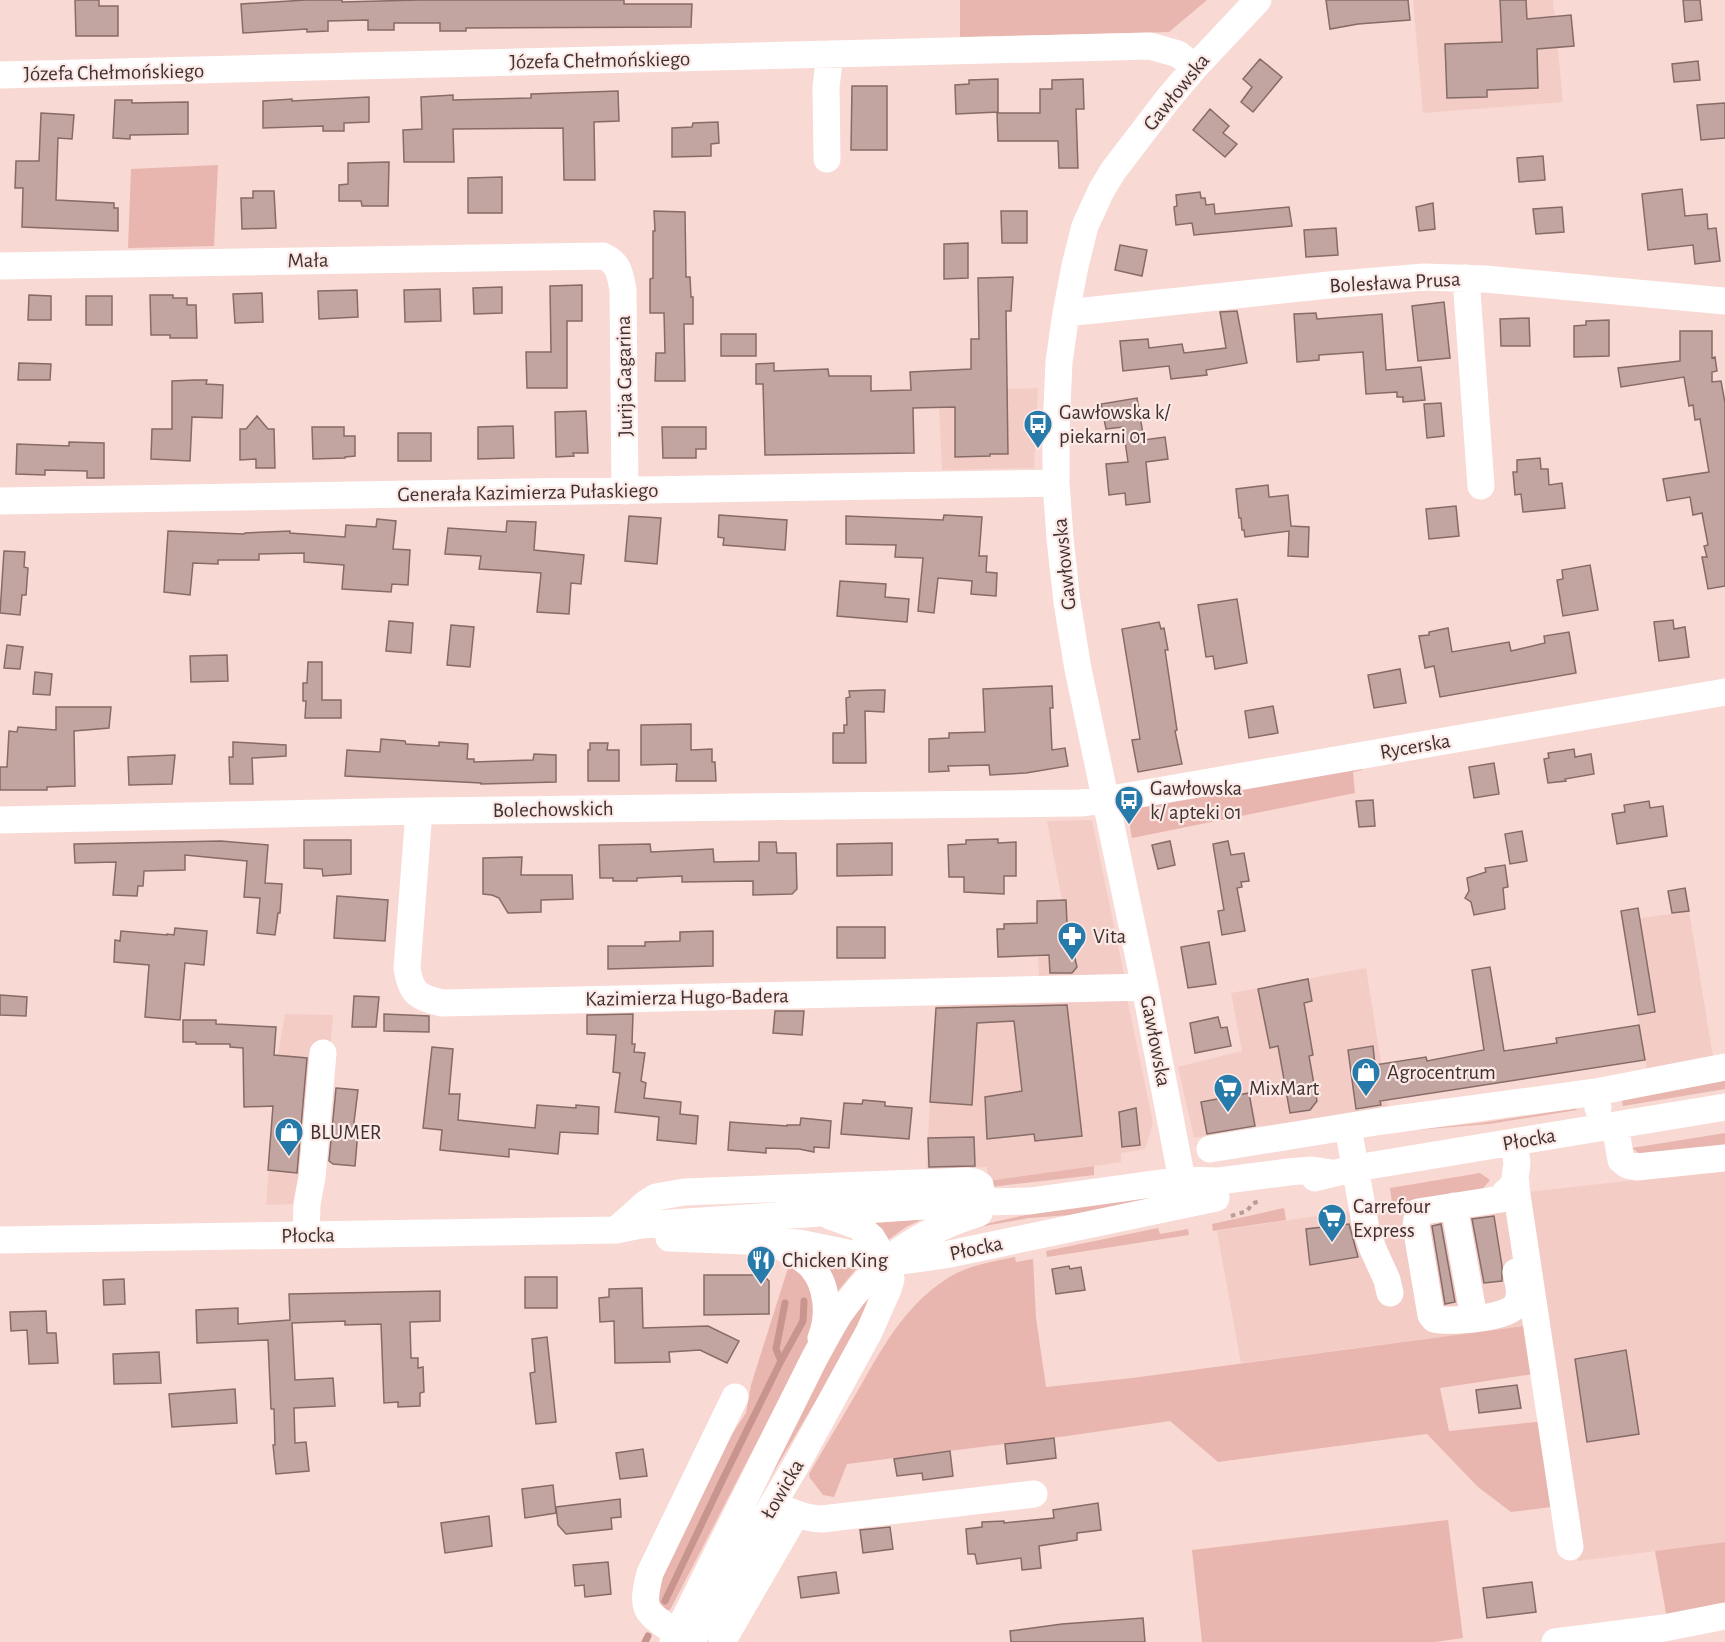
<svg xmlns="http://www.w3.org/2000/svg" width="1725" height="1642" font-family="'Alegreya Sans',sans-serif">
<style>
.built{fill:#f4ccc6}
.green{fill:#e8b6ae}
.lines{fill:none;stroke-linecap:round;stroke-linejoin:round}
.stream{stroke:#c7958d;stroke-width:7}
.building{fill:#c2a5a0;stroke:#866b66;stroke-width:1.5}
.path{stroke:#b69e99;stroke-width:4;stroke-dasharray:4.5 4.5;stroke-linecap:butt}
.minor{stroke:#fff;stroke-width:27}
.labels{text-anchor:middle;stroke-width:4.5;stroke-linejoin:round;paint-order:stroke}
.street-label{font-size:21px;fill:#3e3230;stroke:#fce9e6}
.poi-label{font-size:21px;fill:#3e3230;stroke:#fce9e6;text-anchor:start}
</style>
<rect width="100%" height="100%" fill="#f8d9d3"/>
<path class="built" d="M1413 0H1553L1563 102 1423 113Z
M1038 388 1034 468 942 470 939 407 1005 389Z
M1092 820 1125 979 1039 981 1037 901 1062 900 1047 821Z
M1689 911 1713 1057 1647 1070 1622 921Z
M1366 968 1389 1112 1306 1124 1255 1126 1194 1138 1178 1067 1242 1051 1231 993Z
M1127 998 1153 1123 1145 1149 1121 1153V1162L988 1181 987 1167 938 1169 926 1171 936 1004Z
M285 1014 333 1015 317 1203 266 1205 275 1094 274 1078Z
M1725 1170V1542L1578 1561 1520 1193Z
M1508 1187 1532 1325 1241 1363 1217 1231Z"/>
<path class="green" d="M960 0H1207L1169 32 960 37Z
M218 165 214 246 128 248 131 169Z
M1361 762 1362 770 1353 772 1355 793 1132 838 1126 804Z
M1725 1075V1089L1623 1106 1621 1094Z
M1575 1107 1577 1110 1489 1124 1403 1131 1480 1123 1572 1109Z
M1725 1133V1147L1640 1154 1632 1148Z
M1094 1166V1175L990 1187 988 1181Z
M1480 1173 1490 1180 1481 1191 1392 1203 1390 1188Z
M1150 1197 1151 1199 1070 1215 1029 1218 979 1227 981 1225C1037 1211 1093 1204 1150 1197Z
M1284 1208 1286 1220 1213 1231 1212 1224Z
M929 1216 906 1227 888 1240 869 1218Z
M1158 1228 1160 1234 1188 1229 1189 1235 1047 1257 1046 1251Z
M1015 1257 1016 1262 1033 1259 1036 1318 1046 1387 1132 1378 1532 1325 1540 1373 1440 1388 1449 1431 1545 1421 1559 1506 1511 1512 1478 1487 1427 1434 1218 1462 1170 1421 1067 1436 847 1464 834 1497 823 1495 810 1478 809 1474C826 1445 843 1416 860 1387 885 1343 908 1301 953 1275 972 1265 994 1261 1015 1257Z
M825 1264 856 1269 837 1292Z
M789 1265C817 1281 814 1296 817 1326L670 1610H664L649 1592 724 1446 746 1413 751 1385Z
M869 1295 862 1318 832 1374 758 1498 842 1331Z
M1448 1520 1463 1638 1435 1642H1202L1192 1550Z
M1725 1542V1611L1667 1619 1655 1551Z"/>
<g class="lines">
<path class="stream" d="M781 1361 776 1349 785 1303
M665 1601 722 1481 781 1361 803 1321 804 1301
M645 1642 648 1636"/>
</g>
<path class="building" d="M75 0H99V6H118V36H76Z
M306 0H342V2L419 0H624V4H692L691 27 466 28V31H440V23H394V30H368V20L328 21V31L307 32V29L243 33 241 4Z
M1326 0H1408L1410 20 1358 24 1330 29Z
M1500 0H1526L1527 19 1571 15 1574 46 1537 49 1538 88 1487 90V97L1447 98 1445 44 1502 42Z
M1683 0H1700L1702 20 1685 22Z
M1260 59 1282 77 1253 112 1241 102 1252 87 1243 79Z
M1698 61 1700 80 1674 82 1672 64Z
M998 79V112L956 114 955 85 969 84V80Z
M1083 79 1084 109H1076L1078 168H1059L1058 141H998L997 113H1040V89H1052V80Z
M852 86H887V150H851Z
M618 91 619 121 594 122 595 180H564L563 128 453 129 454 162H404L403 130 422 129 421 97 453 95V100L531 98V94Z
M369 97V122L344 123V131H323V126L263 128V101L292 99V101Z
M115 100H132V103L188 102V134L130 135V139L113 138Z
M1725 103V138L1701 140 1697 105Z
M1210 109 1229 126 1223 133 1237 144 1225 157 1193 130Z
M41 113 74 115 72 139 58 138 56 200 114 203V208H118V231L22 227 23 188H15L16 161H39Z
M718 122 719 143 711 144V156L672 157V128L692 127 693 123Z
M1543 156 1545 180 1519 182 1517 158Z
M389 162 388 206H362L361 201H339V185L348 184V163Z
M502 177V213H468V178Z
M1682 189 1685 216 1707 214 1708 229 1716 228 1720 261 1695 264 1693 245 1648 250 1642 194Z
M253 191H274L276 228 242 229 241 198H253Z
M1200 192 1201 198H1205L1206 205 1214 204 1215 214 1289 207 1292 226 1194 235 1192 223 1176 225 1174 207 1177 206 1176 195Z
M1433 203 1435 229 1419 231 1416 207Z
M1562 207 1564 232 1536 234 1533 209Z
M654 211 685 212 686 277H690L691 297H693V324H684L685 381H655L656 353H665L664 313H650V279L653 278V231H655Z
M1001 211H1027V243H1002Z
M1336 228 1338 255 1306 257 1304 230Z
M968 243V278L944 279V244Z
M1120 245 1147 250 1142 276 1115 270Z
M1013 277 1011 311H1006L1008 454H990V456L955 457V407L913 408 914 453 765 455 763 384H756V364L774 363V371L828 369 829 376H871V391L911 390 910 372 971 369V339H979L978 278Z
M582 285V321H567V388H527L526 352H551L550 286Z
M502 287V313L474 314 473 288Z
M440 289 441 321 405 322 404 290Z
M357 290 358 317 319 319 318 291Z
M262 293 263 322 235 323 233 294Z
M29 295 51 296V320H28Z
M150 295H173V298H187V305H196L197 338H170V335H151Z
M86 296H112V325H86Z
M1444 302 1450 358 1418 361 1412 306Z
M1237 311 1247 363 1206 370 1207 375 1179 378 1171 379 1169 366 1123 371 1120 341 1148 339 1149 348 1182 344 1184 353 1226 348 1220 312Z
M1316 313 1317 319 1382 314 1386 370 1421 367 1425 400 1403 402V397H1397V392L1366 394 1363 352 1319 355V360L1297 362 1294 314Z
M1529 318 1530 346H1501L1500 319Z
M1609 320V356L1574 357V326L1586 325V321Z
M1680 331H1712V358L1715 357 1717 371 1712 372V382L1721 381 1725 403V586L1708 589 1702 557H1707L1704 546 1708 545 1702 513 1693 515 1690 497 1667 501 1663 479 1709 472 1700 419 1695 420 1693 405 1689 406 1684 377 1621 387 1618 368 1680 361Z
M721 334H756V356H721Z
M19 363 51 364 50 380H18Z
M194 380H207L206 384 223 385 222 418 192 417 190 461 151 459 152 429H172V381Z
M1137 398 1144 440 1165 437 1168 459 1146 462 1150 502 1126 505 1125 493 1109 495 1106 464 1128 462 1123 427 1106 429 1101 404Z
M1441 403 1444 436 1427 438 1424 404Z
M586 411 588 453H573L574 456 556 457 555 412Z
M257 416 268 429H274L275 468H256V459L240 460V429H246Z
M513 426 514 458 478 459V427Z
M312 427H344V436H355V456L345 457V458L313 459Z
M662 427H706V449H696V458H663Z
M398 433H431V461H398Z
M69 442 104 443V478H87V471L45 470V475L16 474 17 444 69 446Z
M1540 458 1541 469H1548L1549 485 1562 483 1565 508 1523 512 1521 494 1515 495 1513 472H1517V460Z
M1268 485 1269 497 1288 495 1291 526 1309 527 1308 557 1288 556 1289 531 1245 537 1244 530H1242L1241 518H1239L1236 489Z
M1456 506 1459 536 1429 539 1426 509Z
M719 515 787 520 785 550 723 545 724 538 718 537Z
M944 515 982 517 979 556H987L986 572 997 573 996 596 971 594 972 581 938 578 934 613 918 611 923 558 895 557 896 545 846 544V516L943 520Z
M629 516 661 518 657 564 625 561Z
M377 519 396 521 393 549 410 550 408 585 392 584 391 592 342 589 344 565 304 562V553L259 554V560H218V564L193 563 190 595 164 592 168 531 244 534 245 533 290 531V533L345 537 346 525 376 527Z
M507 521 536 522 534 550 584 555 581 584 571 583 569 614 537 612 541 573 479 569 481 556 445 554 448 528 506 532Z
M4 551 25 552 24 567 28 568 26 595H22L20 615 0 613Z
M1590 565 1598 610 1563 616 1557 580 1563 579 1562 570Z
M840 581 886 584 885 597 909 599 907 622 837 616Z
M1237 599 1247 663 1215 669 1213 656 1206 657 1198 605Z
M1673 620 1674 629 1685 627 1689 657 1659 661 1654 622Z
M389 621 413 623 411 653 386 651Z
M1159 622 1161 629 1164 628 1168 650H1165L1177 730 1175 731 1182 764 1138 772 1132 740 1140 739 1122 629Z
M451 625 474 627 470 667 447 665Z
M1448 628 1452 652 1509 642 1511 651 1545 643 1544 636 1569 632 1576 673 1440 697 1434 666 1425 668 1419 636 1429 635V632Z
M7 645 23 647 20 669 4 668Z
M227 655 228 681 191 682 190 656Z
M308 662H322V700H341V718H305L306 701H303V683H307Z
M1400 669 1406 703 1374 708 1368 675Z
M35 672 52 674 50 695 33 694Z
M1052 686 1053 708H1050L1052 750 1065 748 1068 766 1026 773 990 775 989 765 948 766 949 771 929 772V739L949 738V733L985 732 983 689Z
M876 690H885L884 712 865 711 866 763H833V733H844V725H847L846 698 850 697 849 691Z
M1273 706 1278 733 1249 738 1245 711Z
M56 707H111L109 728 74 731 75 786 47 787V790H0V767H7L9 731 17 732 18 727 56 730Z
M691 724V750L712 749V762H715L716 781H676L677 764 641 765V725Z
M381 739 405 741 406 744 439 746V742L468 744 467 759H474V762L533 760 534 754 556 755V782L481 784V783L345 776 347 750 380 752Z
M233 742 286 745V756L252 758 253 784H230L229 757H233Z
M590 743H608L607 750H619V781H588V750H590Z
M1574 749 1575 757 1591 754 1594 774 1565 779 1566 781 1548 783 1544 759 1549 758 1548 753Z
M175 755 172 784 129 785 128 757Z
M1494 763 1499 794 1474 798 1469 767Z
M1373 800 1375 826 1359 827 1356 801Z
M1649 801 1650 808 1663 806 1667 836 1617 844 1612 814 1625 812 1624 805Z
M1522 831 1527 861 1510 864 1505 834Z
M998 839V843L1016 842V876H1004V894L964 892V877H949L948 845 966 844V840Z
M304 840H351V874L323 876 322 869 304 868Z
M221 841 268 845 265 883 282 884 280 913H278L275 935 257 933 260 898 244 897 247 861 185 855V870L144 871 143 886H138L137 896 113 895 116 862 75 863 74 844Z
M1170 841 1175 865 1158 869 1152 845Z
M1228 841 1231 855 1244 853 1249 881 1241 882 1242 887 1237 888 1245 931 1222 935 1218 911 1224 910 1213 844Z
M759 842H776L777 853H796L797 889 792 894 753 895V881L682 882V876L637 878V881H613V878H600L599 845 650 844 651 852 713 849 714 862 759 861Z
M892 843V875L837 876V844Z
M522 857 521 875H572L573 899 541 900V912L508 913 499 898 492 895 483 894V858Z
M1505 865 1508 887 1503 888 1505 909 1474 915 1471 902 1465 898 1469 891 1467 878 1486 872 1485 868Z
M1685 888 1689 911 1672 913 1668 891Z
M337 896 388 900 385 941 334 938Z
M1066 900 1067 924 1077 967 1072 973H1050L1049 955 998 957 997 929H1004V924L1037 923V901Z
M1638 908 1655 1012 1638 1015 1621 911Z
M837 927H885V958H837Z
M175 928 207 931 204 965 185 963 180 1020 145 1017 149 965 114 962 115 940 120 941 121 931 167 935V934L174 935Z
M713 931V966L608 969V946H645V942L680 941V932Z
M1209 942 1216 984 1188 988 1181 947Z
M1490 967 1504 1051 1557 1043 1556 1038 1639 1025 1645 1060 1380 1101 1381 1105 1356 1109 1348 1050 1373 1046 1375 1065 1426 1057 1427 1061 1484 1050 1472 970Z
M1308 979 1312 1001 1304 1003 1313 1055 1309 1056 1317 1101 1310 1110 1290 1113 1278 1046 1270 1048 1258 989Z
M0 995 27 997 26 1016 0 1015Z
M354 996 379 997 376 1027H352Z
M1067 1005 1082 1136 1035 1141 1034 1134 987 1139 985 1097 1022 1091 1014 1021 977 1023 972 1105 930 1102 936 1008Z
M775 1011H804L802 1035 773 1033Z
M384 1014 429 1016V1032L384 1031Z
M633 1014 632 1044H635L634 1052 645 1053 641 1081 646 1083 644 1098 681 1102 680 1114 698 1116 696 1144 657 1140 659 1117 615 1112 620 1073 613 1072 616 1035 587 1034V1015Z
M1218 1017 1221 1028 1227 1027 1231 1046 1195 1053 1190 1023Z
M183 1020H216V1024L276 1027 274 1055 307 1058 297 1173 268 1170 273 1106 244 1107 243 1048 230 1047V1044H196V1042H183Z
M432 1047 453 1049 449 1094H460L458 1120 535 1128 537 1105 576 1108V1105L599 1107 598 1134 560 1132 558 1154 509 1149V1157L440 1150 442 1130 423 1128Z
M336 1088 358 1090 353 1130 358 1131 355 1166 333 1164 329 1161Z
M1249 1093 1255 1126 1207 1134 1201 1102Z
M863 1100 885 1102V1106L912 1108 909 1139 841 1134 844 1103 862 1104Z
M1136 1108 1140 1145 1122 1147 1119 1112Z
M801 1118 831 1121 829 1148 814 1147V1152L799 1149 766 1148V1153L728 1150 730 1122 787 1126V1125H800Z
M974 1137 975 1166 929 1167 928 1138Z
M1494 1216 1502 1266V1281L1484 1283 1472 1219Z
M1349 1224 1358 1257 1310 1265 1306 1229Z
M1441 1224 1455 1302 1445 1304 1432 1226Z
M1069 1266 1070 1269 1081 1267 1085 1290 1056 1294 1052 1269Z
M704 1275H763L769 1281V1314L704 1315Z
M525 1277H557V1308H525Z
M124 1279 125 1304 104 1305 103 1280Z
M642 1288 643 1328 708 1326 739 1341 727 1363 700 1350 669 1352 670 1362 615 1363 614 1321 600 1322 599 1298 609 1297V1289Z
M440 1291V1321L410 1322 411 1358H418V1368L423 1367 424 1392 420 1393V1406L398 1407V1402L384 1403 381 1324 345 1325V1321L292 1323 295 1380 333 1378 335 1406 294 1408 295 1443 306 1442 309 1471 276 1474 273 1445H275L274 1409H271L268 1340 197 1343 196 1310 238 1308V1324L290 1320 289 1294Z
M46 1311 47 1333H56L58 1363 29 1364 27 1330 11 1331 10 1312Z
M547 1337 556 1422 536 1424 530 1373 535 1372 532 1339Z
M1626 1350 1639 1434 1587 1442 1575 1359Z
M159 1352 161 1383 114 1384 113 1354Z
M1517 1385 1521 1408 1479 1413 1476 1390Z
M235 1389 237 1423 172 1427 169 1394Z
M1054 1438 1056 1458 1007 1464 1005 1444Z
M643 1449 647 1476 620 1479 616 1453Z
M950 1451 953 1476 923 1480 922 1473 897 1476 894 1459Z
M553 1485 556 1513 525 1518 522 1489Z
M620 1499 621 1517 611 1518 612 1529 566 1534 558 1525 556 1507Z
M1098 1503 1101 1530 1077 1533V1540L1039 1546 1041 1568 1022 1570 1021 1558 977 1564 975 1554H968L966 1529 982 1527V1522L1004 1521V1523L1054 1518 1053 1510Z
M489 1516 492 1546 445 1553 441 1523Z
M890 1527 893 1549 863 1553 860 1530Z
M608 1562 611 1594 585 1597 584 1585 575 1586 573 1565Z
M836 1572 839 1593 801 1598 798 1577Z
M1532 1582 1536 1612 1487 1618 1483 1588Z
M1143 1618 1145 1642H1011L1010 1631 1062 1624Z"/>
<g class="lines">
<path class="path" d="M1231 1216 1247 1211 1253 1203 1258 1202"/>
<path class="minor" d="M0 75 1150 46 1178 54 1195 67
M827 159 826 87 830 54
M0 266 603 256C619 263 620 274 623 290L625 491
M1466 278 1481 486
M1066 313 1329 285 1424 277 1485 279 1725 301
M0 501 1056 483
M419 811 407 968C411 993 417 997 442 1003L1145 987
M0 820 419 811 1080 803 1106 800 1725 692
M1598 1108 1596 1092 1725 1067
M1615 1125 1621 1160 1627 1165 1637 1167 1725 1158
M1348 1127 1366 1229 1373 1249 1387 1280 1390 1293
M1514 1142 1517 1163 1515 1178 1517 1195 1570 1547
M1210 1149 1382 1121 1596 1092
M1315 1178 1356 1168 1725 1107
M1516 1183 1505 1193 1501 1199 1418 1212 1416 1226 1431 1315 1434 1319C1449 1322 1508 1319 1516 1305 1523 1295 1518 1283 1516 1272
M1196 1192 1188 1188 1182 1180 1145 987 1078 669 1067 602 1060 538 1056 483V429L1059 362 1066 313 1075 266 1085 226 1101 191 1113 171 1168 99 1195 67 1258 0
M1454 1206 1474 1318
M617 1229 645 1204 656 1197 684 1192 968 1181 975 1182 980 1185 983 1202
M306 1235 307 1204 312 1177 323 1053
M669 1238 799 1243 886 1261H902L945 1255 1216 1198
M0 1240 616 1230 641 1225 983 1202 1030 1201 1182 1180 1219 1181 1289 1172 1312 1170 1332 1173
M779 1246C790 1251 802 1257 811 1266 828 1285 830 1316 821 1338
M774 1504C789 1512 805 1519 822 1519L1034 1494
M677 1634C646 1611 640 1613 650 1573L735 1397
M673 1642 815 1357C823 1343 831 1327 840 1313 877 1260 918 1232 979 1213
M691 1642 799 1460 869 1332 888 1289 891 1279 889 1267 872 1238 858 1226 830 1216
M722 1642 796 1514
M1555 1642 1664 1628 1725 1616"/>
</g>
<defs>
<g id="bus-pin" transform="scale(1.5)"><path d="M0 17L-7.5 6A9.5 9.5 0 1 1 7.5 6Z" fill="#277bab" stroke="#fce9e6"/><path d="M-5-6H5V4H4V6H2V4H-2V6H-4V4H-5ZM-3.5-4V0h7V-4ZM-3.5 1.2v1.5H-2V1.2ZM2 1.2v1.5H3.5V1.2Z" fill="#fff"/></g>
<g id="pharmacy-pin" transform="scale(1.5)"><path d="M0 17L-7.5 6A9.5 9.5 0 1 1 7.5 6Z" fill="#277bab" stroke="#fce9e6"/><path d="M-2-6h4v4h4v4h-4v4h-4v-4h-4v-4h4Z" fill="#fff"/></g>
<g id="shop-pin" transform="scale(1.5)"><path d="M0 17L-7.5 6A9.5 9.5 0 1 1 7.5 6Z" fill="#277bab" stroke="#fce9e6"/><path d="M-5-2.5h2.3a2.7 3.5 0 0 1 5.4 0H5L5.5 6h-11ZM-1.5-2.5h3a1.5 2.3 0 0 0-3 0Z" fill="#fff"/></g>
<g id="supermarket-pin" transform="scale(1.5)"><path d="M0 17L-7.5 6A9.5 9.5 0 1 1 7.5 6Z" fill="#277bab" stroke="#fce9e6"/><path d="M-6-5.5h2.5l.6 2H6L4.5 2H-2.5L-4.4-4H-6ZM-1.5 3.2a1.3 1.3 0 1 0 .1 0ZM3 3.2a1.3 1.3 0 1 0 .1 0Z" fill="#fff"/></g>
<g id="restaurant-pin" transform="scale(1.5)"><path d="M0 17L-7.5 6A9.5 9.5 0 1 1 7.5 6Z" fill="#277bab" stroke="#fce9e6"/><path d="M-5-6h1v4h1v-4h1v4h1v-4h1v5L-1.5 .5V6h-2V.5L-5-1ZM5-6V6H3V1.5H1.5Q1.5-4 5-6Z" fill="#fff"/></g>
</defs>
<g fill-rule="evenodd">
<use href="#bus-pin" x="1038" y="424"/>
<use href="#bus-pin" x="1129" y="800"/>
<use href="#pharmacy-pin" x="1072" y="936"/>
<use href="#shop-pin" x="1366" y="1072"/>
<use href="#supermarket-pin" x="1228" y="1088"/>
<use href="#shop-pin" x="289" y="1132"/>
<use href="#supermarket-pin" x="1332" y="1218"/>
<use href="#restaurant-pin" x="761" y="1260"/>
</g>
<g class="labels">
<g class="street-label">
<text transform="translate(600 60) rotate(-1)" y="7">Józefa Chełmońskiego</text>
<text transform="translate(114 72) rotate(-1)" y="7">Józefa Chełmońskiego</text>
<text transform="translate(1176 92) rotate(-51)" y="7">Gawłowska</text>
<text transform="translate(308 260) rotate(-1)" y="7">Mała</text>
<text transform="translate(1395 282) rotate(-3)" y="7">Bolesława Prusa</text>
<text transform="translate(624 376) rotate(-91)" y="7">Jurija Gagarina</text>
<text transform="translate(528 492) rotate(-1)" y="7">Generała Kazimierza Pułaskiego</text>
<text transform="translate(1064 564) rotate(-96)" y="7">Gawłowska</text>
<text transform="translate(1415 746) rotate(-10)" y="7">Rycerska</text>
<text transform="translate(553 809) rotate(-1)" y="7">Bolechowskich</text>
<text transform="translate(687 997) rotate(-1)" y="7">Kazimierza Hugo-Badera</text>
<text transform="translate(1156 1041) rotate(79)" y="7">Gawłowska</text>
<text transform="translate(1529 1139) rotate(-10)" y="7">Płocka</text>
<text transform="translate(308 1235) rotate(-1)" y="7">Płocka</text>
<text transform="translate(976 1248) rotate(-12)" y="7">Płocka</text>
<text transform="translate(782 1489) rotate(-60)" y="7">Łowicka</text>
</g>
<g class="poi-label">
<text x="1059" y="419">Gawłowska k/<tspan x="1059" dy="24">piekarni 01</tspan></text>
<text x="1150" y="795">Gawłowska<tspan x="1150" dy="24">k/ apteki 01</tspan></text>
<text x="1093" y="943">Vita</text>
<text x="1387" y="1079">Agrocentrum</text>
<text x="1249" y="1095">MixMart</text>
<text x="310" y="1139">BLUMER</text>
<text x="1353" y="1213">Carrefour<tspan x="1353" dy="24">Express</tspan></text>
<text x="782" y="1267">Chicken King</text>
</g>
</g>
</svg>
